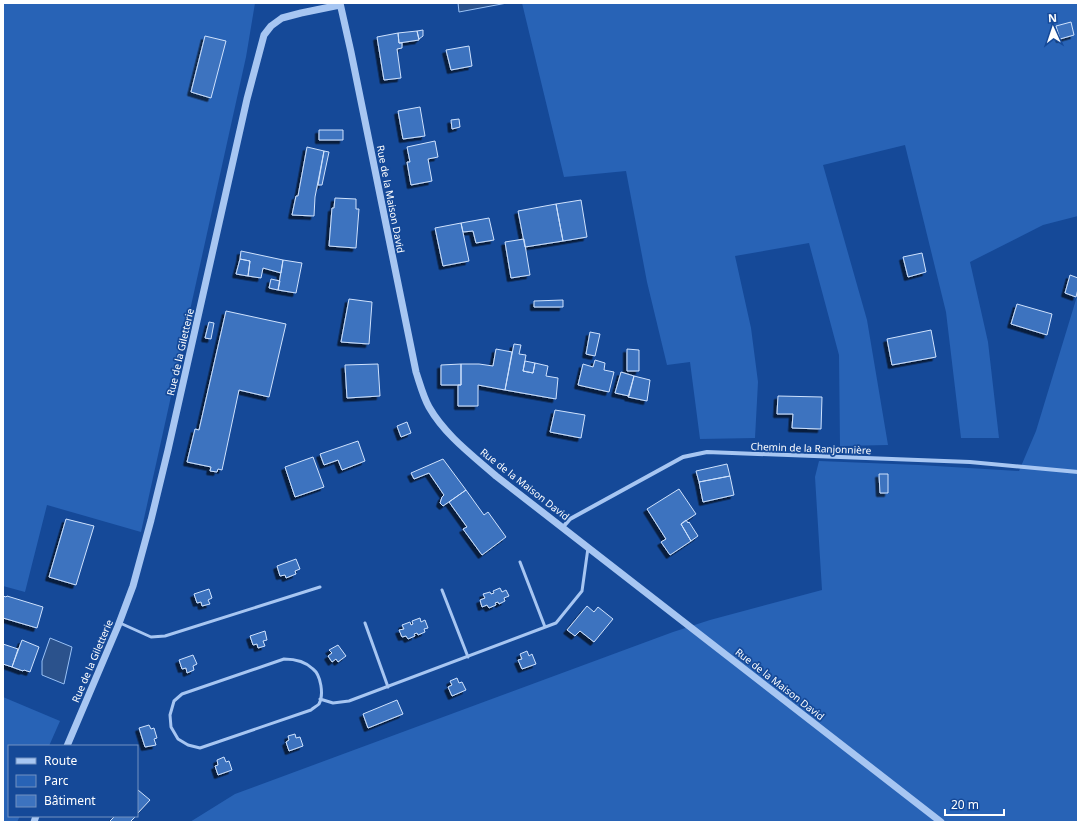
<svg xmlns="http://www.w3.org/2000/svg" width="1081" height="825" font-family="'Noto Sans',sans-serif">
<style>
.green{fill:#2863b6}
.water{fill:#2b528c;stroke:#99c1f5}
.building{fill:#3d73bf;stroke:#cfe2fd;filter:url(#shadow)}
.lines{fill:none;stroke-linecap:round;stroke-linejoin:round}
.service{stroke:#a7c6f2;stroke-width:3}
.minor{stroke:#a7c6f2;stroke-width:4}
.tertiary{stroke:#a7c6f2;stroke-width:7}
.labels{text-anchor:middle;stroke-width:3.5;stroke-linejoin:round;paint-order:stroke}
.street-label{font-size:10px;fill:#fff;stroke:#154998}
</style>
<defs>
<filter id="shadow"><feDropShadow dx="-3.5" dy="3.5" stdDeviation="0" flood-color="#0009"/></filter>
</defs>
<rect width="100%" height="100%" fill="#154998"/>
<path class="green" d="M3 3H255L246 57 141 532 47 505 25 592 3 586Z
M522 3H1078V216L1043 225 970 262 988 342 999 438H961L946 312 905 145 823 165 867 320 888 445 840 446 839 355 809 243 735 256 751 328 758 382 755 438 700 439 690 362 667 365 647 282 626 171 564 177Z
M1078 293V822H190L235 794 673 632 710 620 822 590 815 477 819 461 919 465 1019 471 1036 431Z
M3 697 60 721 49 746H9V816H20L17 822H3Z"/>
<path class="water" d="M458 3H507L459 12Z
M50 638 72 647 64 684 42 675V661Z"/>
<path class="building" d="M1071 22 1074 35 1060 39 1056 26Z
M423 30V36L419 39 417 31Z
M417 31 419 40 399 43 398 33Z
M398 33 399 43H402V48L397 49 401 78 384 80 377 37Z
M205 36 226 41 211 98 191 92Z
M469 46 472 66 451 70 446 50Z
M420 107 425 136 403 139 398 111Z
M459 119 460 127 452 129 451 120Z
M319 130H343V140H319Z
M435 141 438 157 428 159 432 181 411 185 407 162H410L407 147Z
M307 147 324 151 315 197 314 216 292 215 296 196H298Z
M324 151 329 152 322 185H318Z
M335 198 356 199V209H359L356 248 329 246 332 208H334Z
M581 200 587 237 563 241 556 204Z
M556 204 563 241 525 247 518 211Z
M489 218 494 240 476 243 473 231 463 232 461 223Z
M461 223 469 261 443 266 435 228Z
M524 239 530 275 511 278 505 242Z
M241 251 283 260 281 273 263 268 261 278 248 276 250 261 240 259Z
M922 253 926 272 908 277 903 257Z
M240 259 250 261 248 276 236 274Z
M283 260 302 263 296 293 278 290Z
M1070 275 1078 278V289L1076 297 1065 293Z
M271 279 280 281 278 290 269 288Z
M349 299 372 302 369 344 341 342Z
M563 300V307H534V301Z
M1017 304 1052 314 1047 335 1011 324Z
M226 311 286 324 269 397 239 390 222 470 218 469 217 472 210 471 211 467 187 462 195 429 199 430Z
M209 322 214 323 211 339 205 338Z
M931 330 936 357 892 365 887 339Z
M590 332 600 334 595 356 586 354Z
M514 344 521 345 519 354 526 355 523 371 533 373 535 363 548 366 546 376 558 378 556 399 505 390Z
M496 349 512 352 505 390 478 385V406H458V385H461V364H479L493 366Z
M627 349 639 350V371H627Z
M595 360 605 363 604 370 614 372 609 392 578 385 583 364 593 367Z
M525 361 535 363 533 373 523 371Z
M378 364 380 396 347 398 345 365Z
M461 364V385H441V365Z
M621 372 634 376 629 396 615 393Z
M634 376 650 380 647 401 628 397Z
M778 396 822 397 821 429 792 428 793 414H777Z
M555 410 585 415 581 438 550 432Z
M407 422 411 433 401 437 397 426Z
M358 441 365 461 342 470 338 460 324 465 320 454Z
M313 457 324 487 295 497 285 467Z
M443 459 466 490 443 506 440 503 442 497 444 495 429 473 414 479 411 473Z
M727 464 730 476 699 482 696 471Z
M879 474H888V493H880Z
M730 476 734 495 703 502 699 482Z
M679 489 696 514 681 524 691 541 670 555 661 542 666 539 647 509Z
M466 490 484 515 488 512 506 537 482 555 463 529 467 527 449 502Z
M66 519 94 526 76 585 49 577Z
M686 520 688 523 689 522 698 536 691 541 681 524Z
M296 559 300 569 295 571 296 574 286 578 285 575 280 576 277 566Z
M500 588 502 592 506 590 509 596 504 598 505 601 499 604 498 602 495 603 496 605 489 608 487 605 482 607 480 600 485 598 483 594 490 592 491 594 494 593 493 591Z
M209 589 212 598 208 600 210 604 202 606 201 602 197 603 194 594Z
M3 596 6 597 7 596 43 607 37 628 3 618Z
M587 606 594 612 598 607 613 619 594 642 580 631 575 636 567 630Z
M420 618 421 622 425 620 428 628 424 629 425 632 418 635 417 633 414 634 415 636 408 639 406 636 402 637 399 630 404 629 402 625 410 622 411 625 413 624 412 621Z
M265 631 267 640 263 641 265 646 258 648 257 644 253 645 250 636Z
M22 640 39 647 30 672 24 670 23 671 12 667Z
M3 644 18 649 12 667 3 664Z
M338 645 346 656 338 662 336 659 332 662 328 656 332 653 329 650Z
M527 651 529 656 532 654 536 664 522 669 518 660 522 659 520 654Z
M193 655 197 664 193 666 194 670 187 673 186 668 182 669 179 660Z
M457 678 459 683 462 682 466 690 452 696 448 687 452 685 450 681Z
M397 700 403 714 368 728 363 714Z
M149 725 151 729 154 728 157 738 154 739 156 745 145 747 139 728Z
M295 734 296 738 300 737 303 746 289 751 286 742 289 740 288 736Z
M224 757 226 762 229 761 232 770 218 775 215 766 218 765 217 760Z
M138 790 150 800 137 814V791Z
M115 816H136L130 822H109Z"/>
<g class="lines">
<path class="service" d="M520 562 545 627
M442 590 468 657
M120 623 151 637 165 636 320 587
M365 623 388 687
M284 659C294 659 305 661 313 669 321 675 324 695 319 704 317 706 313 708 311 710L200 748 188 745 178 739 171 727 170 715 174 701 182 694Z
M320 699 333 703 349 701 556 623 582 591 588 548"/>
<path class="minor" d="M563 527 570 519 683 457 707 452 970 462 1078 472"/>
<path class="tertiary" d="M340 3 351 52 416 372C420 384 423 396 429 407 445 435 472 455 496 476L941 822
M67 746 118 626 133 586 151 520 168 450 247 99 264 35 271 26 282 18 301 13 340 5
M34 822 36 816"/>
</g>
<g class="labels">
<g class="street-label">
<text transform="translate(391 199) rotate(79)" y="4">Rue de la Maison David</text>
<text transform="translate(180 352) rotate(-77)" y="4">Rue de la Giletterie</text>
<text transform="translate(811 448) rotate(2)" y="4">Chemin de la Ranjonnière</text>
<text transform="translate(525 484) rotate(38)" y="4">Rue de la Maison David</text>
<text transform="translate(92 661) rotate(-67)" y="4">Rue de la Giletterie</text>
<text transform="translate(780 684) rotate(38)" y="4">Rue de la Maison David</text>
</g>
</g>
<rect width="1081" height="825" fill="none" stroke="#ffffff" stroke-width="8"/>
<rect x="8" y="745" width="130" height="72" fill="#154998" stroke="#7392c1"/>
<rect x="16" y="758" width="20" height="6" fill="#a7c6f2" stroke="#7392c1"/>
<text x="44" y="765" font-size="12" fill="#ffffff">Route</text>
<rect x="16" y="775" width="20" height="12" fill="#2863b6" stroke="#7392c1"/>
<text x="44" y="785" font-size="12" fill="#ffffff">Parc</text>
<rect x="16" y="795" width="20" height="12" fill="#3d73bf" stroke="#7392c1"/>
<text x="44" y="805" font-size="12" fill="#ffffff">Bâtiment</text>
<g transform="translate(1053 28) rotate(357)" stroke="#154998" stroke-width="3" paint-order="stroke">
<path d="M0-3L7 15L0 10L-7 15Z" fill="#ffffff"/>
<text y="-6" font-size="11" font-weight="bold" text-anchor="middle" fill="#ffffff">N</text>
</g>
<path d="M945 809v6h59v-6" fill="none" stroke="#ffffff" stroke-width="2"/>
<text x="951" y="809" font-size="12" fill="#ffffff" stroke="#154998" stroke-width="3" paint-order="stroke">20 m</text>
</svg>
